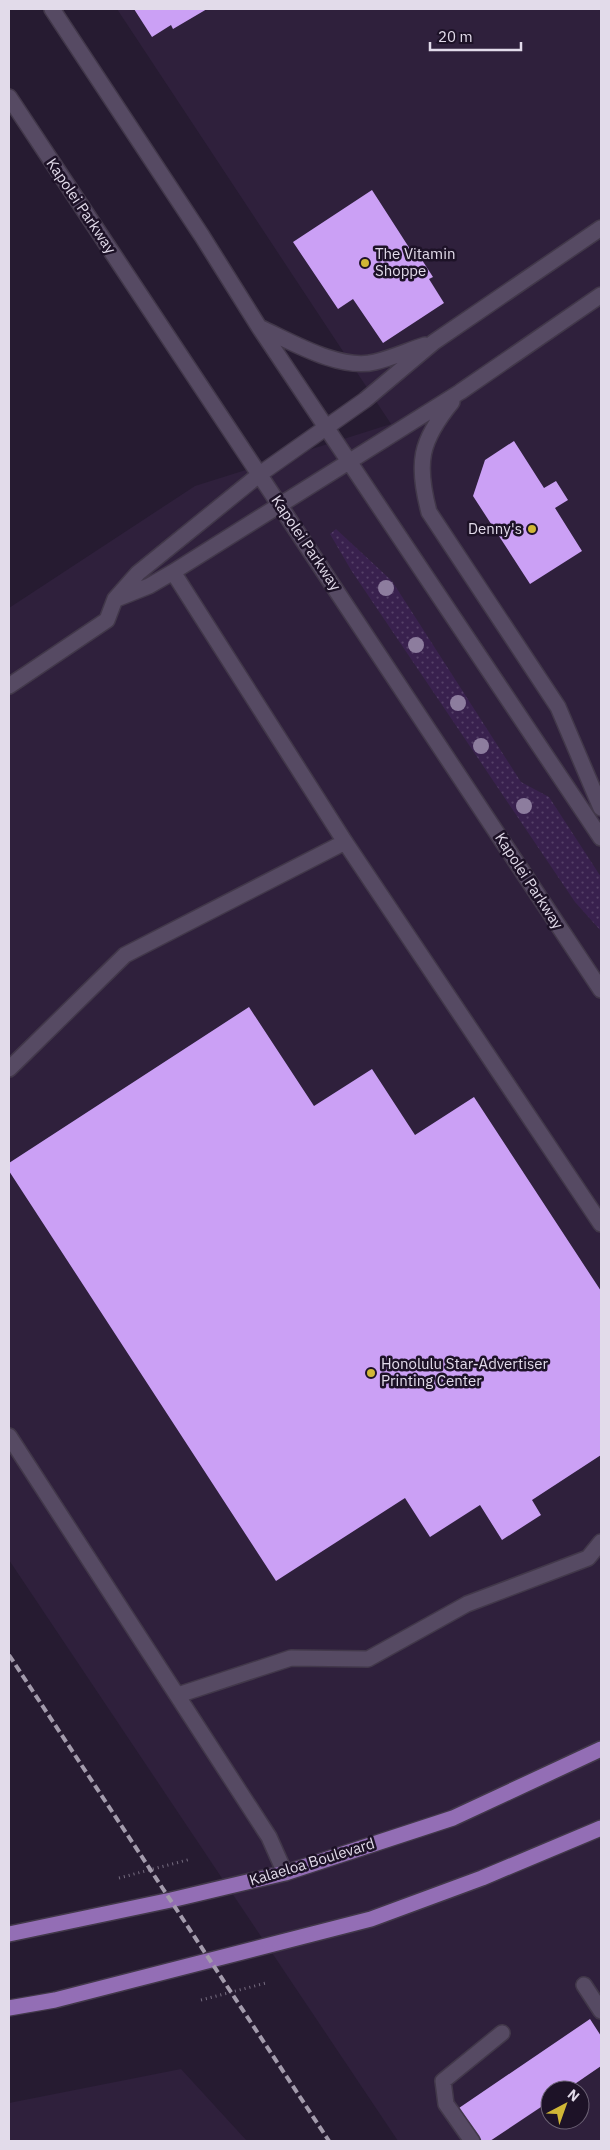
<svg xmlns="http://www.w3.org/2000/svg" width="610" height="2150" font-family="'IBM Plex Sans',sans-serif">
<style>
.built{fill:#2f203c;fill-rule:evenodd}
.grass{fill:url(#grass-dots)}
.building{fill:#cba0f5}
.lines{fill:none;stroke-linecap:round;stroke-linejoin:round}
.minor-casing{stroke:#42384a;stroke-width:18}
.major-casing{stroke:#42384a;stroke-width:18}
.path{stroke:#766d80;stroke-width:3;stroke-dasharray:1 4;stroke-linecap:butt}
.minor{stroke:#564a63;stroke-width:15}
.major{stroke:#936eb5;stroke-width:15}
.rail{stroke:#a39bac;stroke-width:4;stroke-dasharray:8 4;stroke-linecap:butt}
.tree{fill:#8d7d9e}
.poi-dot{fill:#d1b736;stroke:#1d1227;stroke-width:2}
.labels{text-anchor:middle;stroke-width:5;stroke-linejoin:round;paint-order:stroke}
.street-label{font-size:15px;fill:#e2dbea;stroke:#1d1227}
.poi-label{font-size:15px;fill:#e2dbea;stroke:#1d1227;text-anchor:start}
</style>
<defs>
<pattern id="grass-dots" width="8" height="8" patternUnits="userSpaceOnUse" patternTransform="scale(1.25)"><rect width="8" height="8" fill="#39214e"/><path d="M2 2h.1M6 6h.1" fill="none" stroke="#554168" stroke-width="1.8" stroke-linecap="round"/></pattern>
</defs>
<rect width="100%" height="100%" fill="#261b31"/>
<path class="built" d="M117 9H601V2141H398L9 1560V608L195 486 391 424ZM550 2090H580V2120H550Z
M181 2069 247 2141H9V2103Z"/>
<path class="grass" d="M336 529 392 581 521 782 549 797 601 877V931L575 902 351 570 330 534Z"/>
<path class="building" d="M134 9H207L173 29 171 25 152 37Z
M372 190 410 249 413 246 433 277 429 279 444 303 383 343 353 299 338 309 293 242Z
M514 441 544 488 556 481 568 500 555 508 582 551 530 584 473 496 485 460Z
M249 1007 314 1106 372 1069 415 1135 474 1097 601 1291V1455L532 1500 541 1515 502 1540 480 1505 430 1537 405 1498 276 1581 9 1171V1163Z
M590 2019 601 2036V2066L566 2090H550V2101L490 2141H482L459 2108Z"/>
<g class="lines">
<g class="minor-casing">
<path id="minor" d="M52 9 202 236 259 327 601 838
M9 97 601 990
M259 327C290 341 340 371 375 362 392 358 409 350 425 345
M452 402C420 441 416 463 429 512L558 707 601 808
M173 572 345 842 601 1224
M119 598 149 586 173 572 460 392 601 295
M9 686 107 620 115 599 138 573 260 474 365 400 434 342 601 228
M9 1069 125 955 345 842
M9 1436 269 1837 285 1873
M178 1695 291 1658 368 1659 467 1604 588 1558 601 1542
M584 1985 601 2011
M472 2141 446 2104 443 2081 502 2033"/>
</g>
<g class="major-casing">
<path id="major" d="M9 1934 171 1900 285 1873 453 1818 601 1749
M9 2008 55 2000 371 1919 482 1878 601 1828"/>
</g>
<path class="path" d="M119 1878 191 1859
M201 2000 266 1983"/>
<use href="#minor" class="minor"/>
<use href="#major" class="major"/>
<path class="rail" d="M9 1655 329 2141"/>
</g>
<g class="tree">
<circle cx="386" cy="588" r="8"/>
<circle cx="416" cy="645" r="8"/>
<circle cx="458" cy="703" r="8"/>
<circle cx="481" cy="746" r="8"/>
<circle cx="524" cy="806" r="8"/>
</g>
<g class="poi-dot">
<circle cx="365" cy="263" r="5"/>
<circle cx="532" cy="529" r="5"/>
<circle cx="371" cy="1373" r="5"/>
</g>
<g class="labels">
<g class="street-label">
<text transform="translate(81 206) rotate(56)" y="5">Kapolei Parkway</text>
<text transform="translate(306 543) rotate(56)" y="5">Kapolei Parkway</text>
<text transform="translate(529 881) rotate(57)" y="5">Kapolei Parkway</text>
<text transform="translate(312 1862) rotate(-17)" y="5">Kalaeloa Boulevard</text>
</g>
<g class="poi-label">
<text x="375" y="259">The Vitamin<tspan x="375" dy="17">Shoppe</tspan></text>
<text x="522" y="534" text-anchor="end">Denny's</text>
<text x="381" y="1369">Honolulu Star-Advertiser<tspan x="381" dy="17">Printing Center</tspan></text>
</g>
</g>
<rect width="610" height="2150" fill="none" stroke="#e2dbea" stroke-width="20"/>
<g transform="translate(565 2105) rotate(41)"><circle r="24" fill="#1d1227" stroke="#6c6275"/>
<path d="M0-4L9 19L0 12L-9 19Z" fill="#d1b736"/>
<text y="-8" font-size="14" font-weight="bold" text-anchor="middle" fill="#e2dbea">N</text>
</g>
<path d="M430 42v8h91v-8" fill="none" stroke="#e2dbea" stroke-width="2.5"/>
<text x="438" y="42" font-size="15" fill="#e2dbea" stroke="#1d1227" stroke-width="4" paint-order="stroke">20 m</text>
</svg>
